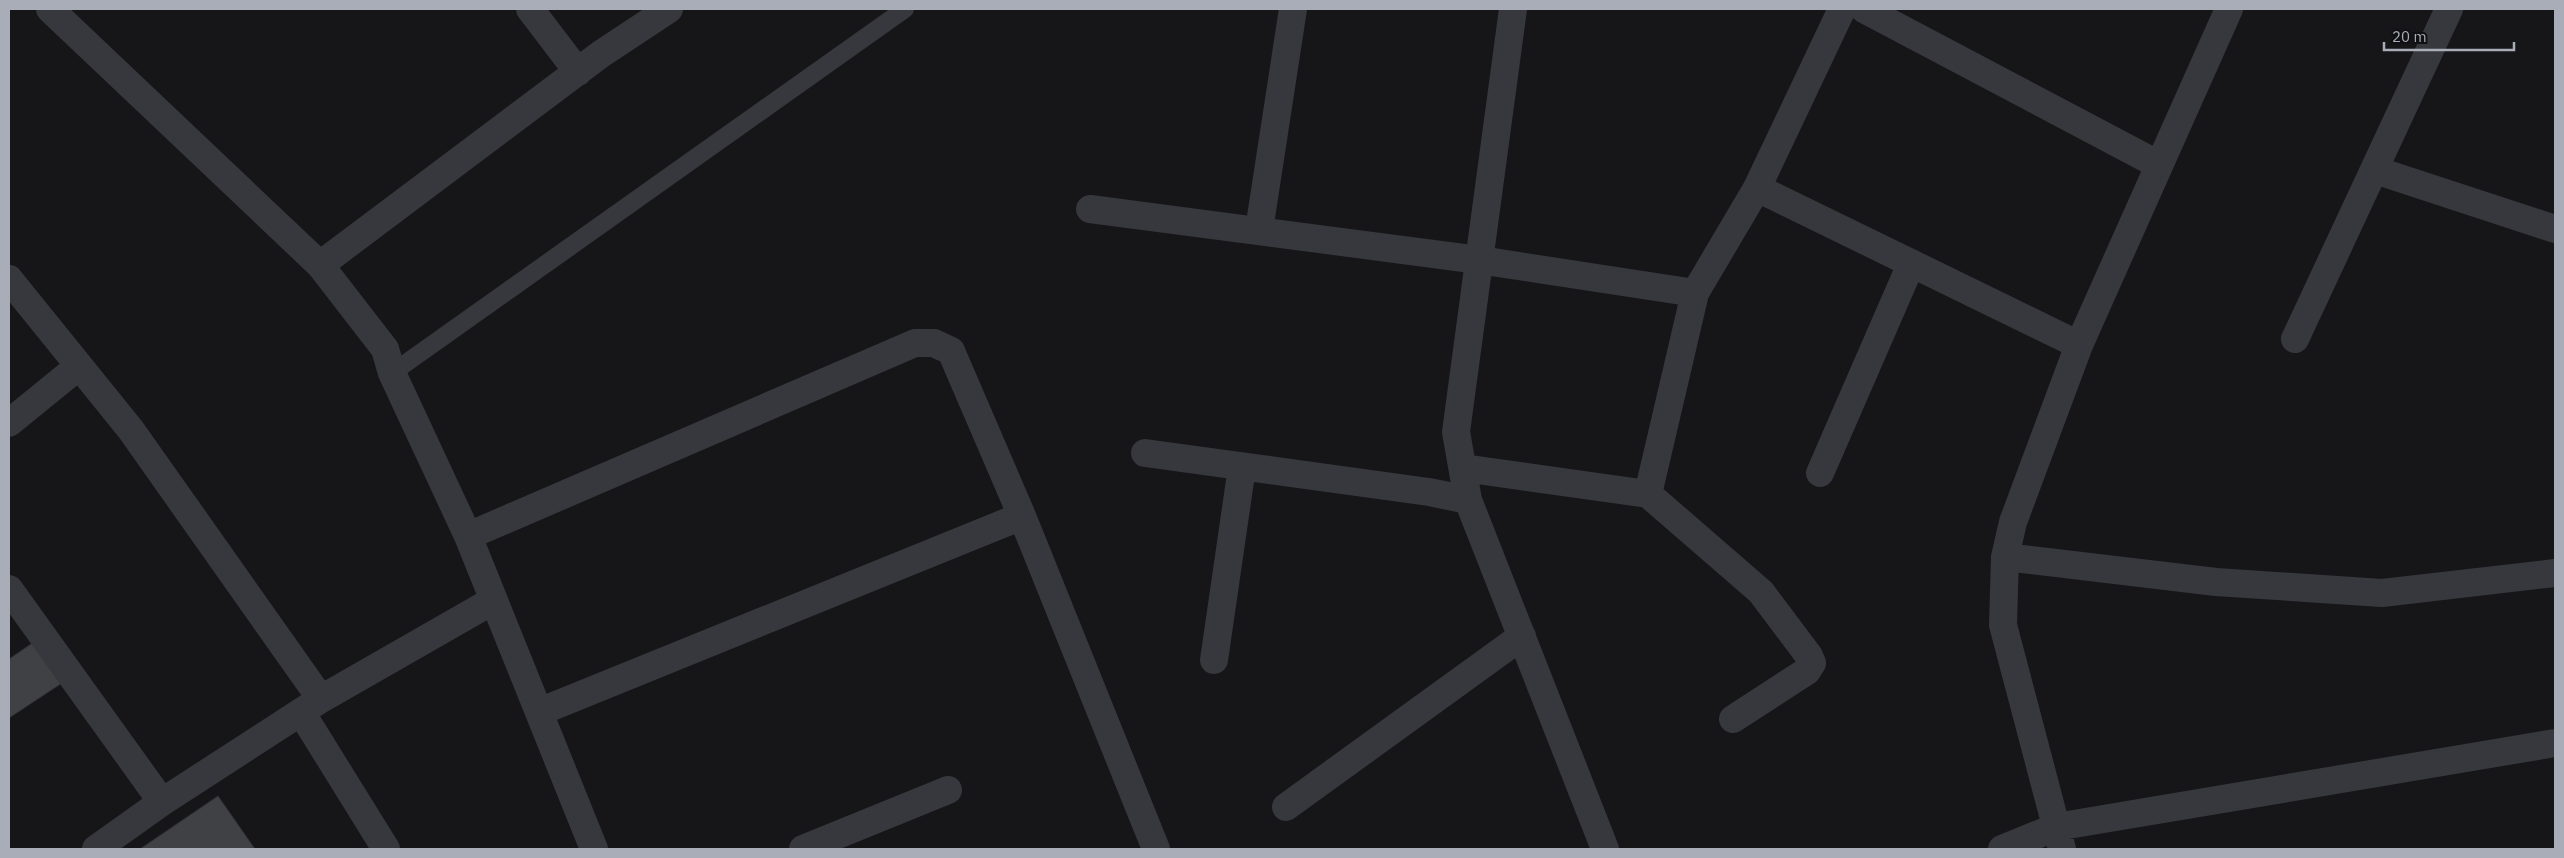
<svg xmlns="http://www.w3.org/2000/svg" width="2564" height="858" font-family="'IBM Plex Sans',sans-serif">
<style>
.building{fill:#404145;stroke:#303034}
.lines{fill:none;stroke-linecap:round;stroke-linejoin:round}
.service{stroke:#37383d;stroke-width:18}
.minor{stroke:#37383d;stroke-width:28}
</style>
<rect width="100%" height="100%" fill="#161618"/>
<path class="building" d="M34 642 62 683 9 718V659Z
M218 796 255 849H140Z"/>
<g class="lines">
<path class="service" d="M392 373 905 9"/>
<path class="minor" d="M50 9 320 265 385 349 392 373 468 536 594 849
M530 9 578 72
M1513 9 1456 432 1468 500 1605 849
M1864 9 2159 165
M2375 170 2555 229
M1757 188 2079 345
M1090 209 1479 260 1695 293
M1259 230 1293 9
M320 265 601 54 669 9
M9 279 131 430 321 699
M2295 339 2449 9
M9 423 79 366
M1145 453 1429 492 1468 500
M1463 468 1648 494 1761 592 1809 656 1812 663 1807 671 1733 719
M1820 473 1911 264
M1648 494 1695 293 1757 188 1842 9
M468 536 915 343H934L951 351 1022 516 1156 849
M2005 557 2216 582 2382 593 2555 573
M9 589 162 802
M1214 660 1242 467
M301 712 386 849
M539 712 1022 516
M1286 807 1522 636
M96 849 162 802 321 699 494 600
M803 849 948 790
M2002 849 2056 827 2555 743
M2062 849 2003 625 2005 557 2013 522 2079 345 2229 9"/>
</g>
<rect width="2564" height="858" fill="none" stroke="#a8adb8" stroke-width="20"/>
<path d="M2384 42v8h130v-8" fill="none" stroke="#a8adb8" stroke-width="2.5"/>
<text x="2392" y="42" font-size="15" fill="#a8adb8" stroke="#111113" stroke-width="4" paint-order="stroke">20 m</text>
</svg>
